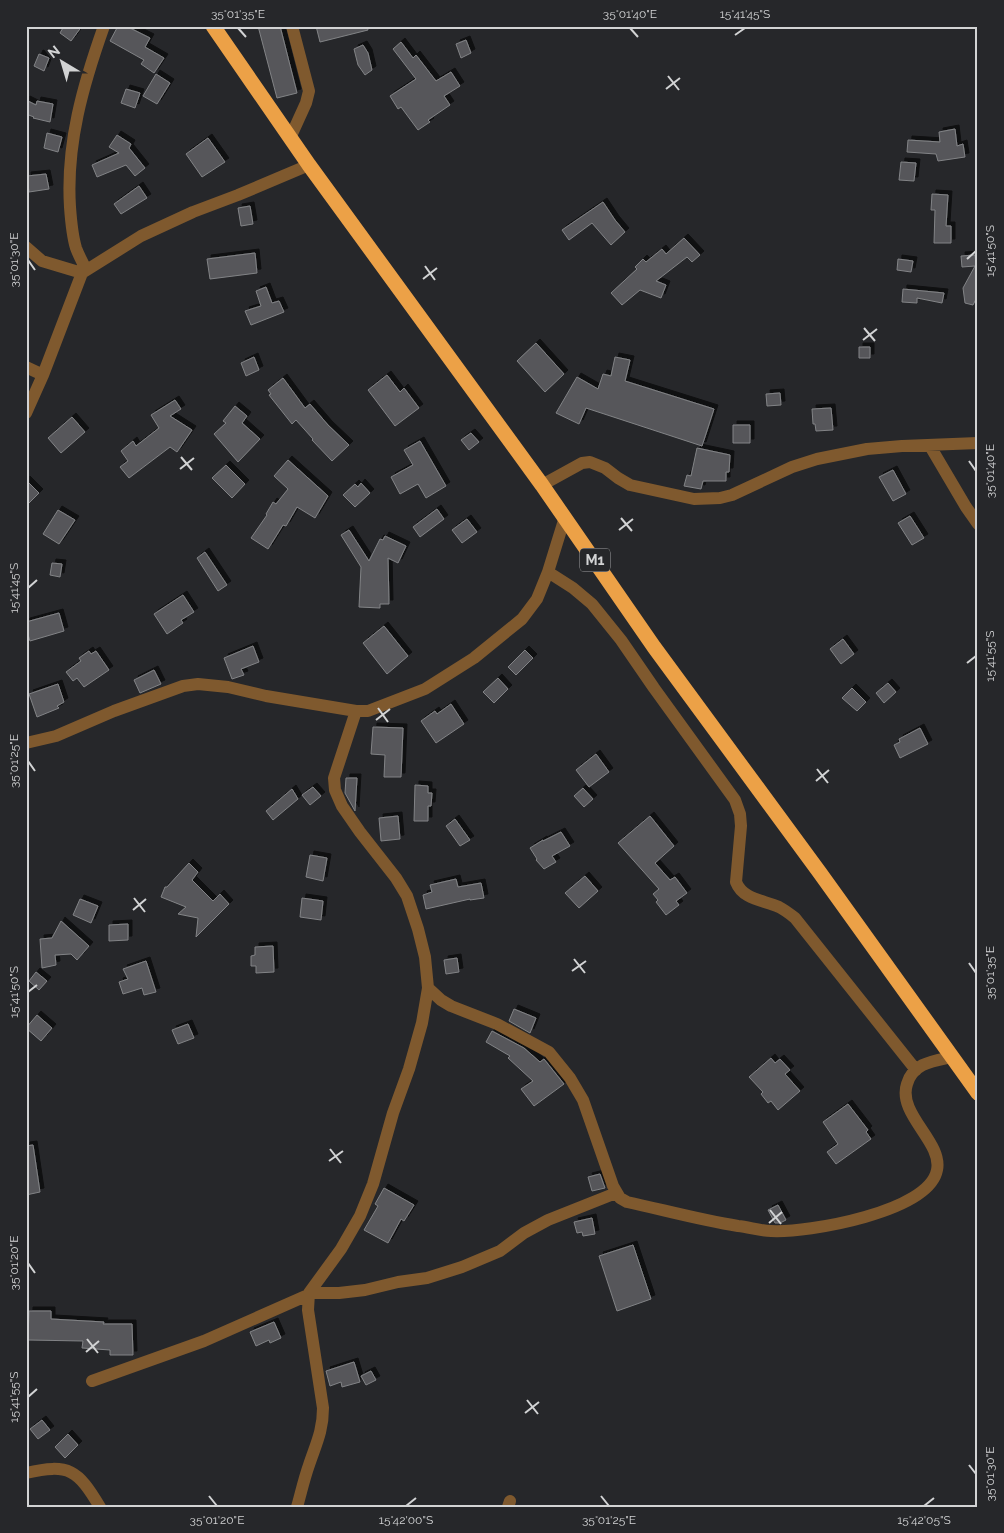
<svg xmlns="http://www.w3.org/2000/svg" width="1004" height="1533" font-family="Raleway,sans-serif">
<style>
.building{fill:#56575a;stroke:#828386;filter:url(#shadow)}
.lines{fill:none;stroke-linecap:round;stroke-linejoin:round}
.minor{stroke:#7f592e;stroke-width:12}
.highway{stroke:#eca147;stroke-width:15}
.ticks{fill:none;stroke:#d2d3d4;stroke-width:2}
.labels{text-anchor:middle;stroke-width:4;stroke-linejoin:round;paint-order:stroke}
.shield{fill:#26272a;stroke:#9e9fa1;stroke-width:1}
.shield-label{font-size:14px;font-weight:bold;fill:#d2d3d4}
.neatline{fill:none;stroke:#d2d3d4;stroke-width:2}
.ticks-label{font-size:12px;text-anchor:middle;fill:#d2d3d4}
</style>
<defs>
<filter id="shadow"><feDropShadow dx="4" dy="-4" stdDeviation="0" flood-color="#0009"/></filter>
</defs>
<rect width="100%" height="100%" fill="#26272a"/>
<path class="building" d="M64 26H82L71 41 60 33Z
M118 26H126L150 38 145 47 164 58 154 73 141 64 144 60 110 41Z
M258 26H280L297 93 277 98Z
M316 26H367L368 30 320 42Z
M466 40 471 53 461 58 456 44Z
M401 42 413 58 416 55 436 81 451 72 460 86 444 96 450 105 428 120 430 122 418 130 401 107 398 109 390 96 416 79 393 49Z
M363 45 368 53 372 70 365 75 358 65 354 49Z
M39 54 49 58 44 71 34 66Z
M156 74 170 83 157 104 143 96Z
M126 89 140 93 135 108 121 103Z
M26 100 36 105 37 101 53 104 50 122 33 118 34 117 26 114Z
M955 129 957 146 963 144 965 157 938 161 936 154 907 152 908 140 940 142 939 132Z
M47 133 62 137 58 152 44 148Z
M117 135 131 144 129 148 145 168 135 176 126 165 97 177 92 165 119 153 109 147Z
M208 138 225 162 202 177 186 154Z
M901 162 916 163 914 181 899 180Z
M46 174 49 189 29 192 27 176Z
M139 186 147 198 121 214 114 204Z
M932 194 948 195 946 226H951V243H934L935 210H931Z
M603 202 615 220 625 232 611 245 592 223 569 240 562 230Z
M250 206 253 224 241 226 238 208Z
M684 238 700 255 692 262 687 257 656 281 666 285 661 298 640 290 622 305 611 293 637 269 635 267 643 259 646 262 662 249 666 254Z
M255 253 257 273 210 279 207 259Z
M975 255 976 264 978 261V295L973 305 965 303 963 288 975 266 962 267 961 256Z
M898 259 913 261 911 272 897 270Z
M266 287 272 303 279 301 284 312 251 325 245 311 261 306 256 291Z
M903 289 944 293 942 303 917 298V303L902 302Z
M536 343 564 374 545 392 517 361Z
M859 347H870V358H859Z
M254 357 259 370 246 376 241 363Z
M615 357 630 360 625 381 714 409 702 446 586 408 579 424 556 413 577 377 598 389 603 374 611 376Z
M387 375 400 392 404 388 419 408 395 426 368 390Z
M283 378 305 408 310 404 328 425 349 445 332 461 312 440 313 439 296 420 292 424 269 395 271 394 268 390Z
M780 393 781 405 767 406 766 394Z
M175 400 181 409 170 416 192 430 177 452 170 447 129 478 120 467 128 461 121 451 133 441 136 446 159 428 151 415Z
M235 406 247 416 242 423 260 439 238 462 214 434 226 423 223 421Z
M831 408 833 430 816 431 815 424H813L812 409Z
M72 417 85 432 61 453 48 438Z
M733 425H750V443H733Z
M471 433 479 442 469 450 461 440Z
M420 441 446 486 426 498 418 484 400 494 391 477 413 465 404 450Z
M697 448 730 455 729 472H726V481H703L701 489 684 486 687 475 691 476Z
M288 460 328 496 315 518 297 507 286 526 283 525 268 549 251 538 267 515 266 514 273 502 276 504 288 489 274 476Z
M226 465 245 484 232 498 212 478Z
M893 470 906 494 893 501 879 477Z
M26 480 39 493 26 506Z
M361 483 370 493 355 507 343 495 355 484 358 487Z
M437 509 444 519 420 537 413 527Z
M58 510 75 520 59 544 43 534Z
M910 516 924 538 912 545 898 523Z
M467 519 477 532 462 543 452 530Z
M349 530 369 561 380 539 383 540 385 536 406 546 398 563 388 558 389 604H380V608L359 607 361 567 341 535Z
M205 552 227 585 218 591 197 558Z
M52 563 62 564 60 577 50 575Z
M183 595 194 612 181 620 183 623 167 634 154 614Z
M59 613 64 631 30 641 26 628V622Z
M384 626 408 656 387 674 363 643Z
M843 639 854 654 841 664 830 649Z
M253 646 259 662 241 669 244 675 232 679 224 658Z
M525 650 533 658 516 675 508 667Z
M89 651 91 654 96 651 109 670 84 687 77 678 73 681 66 672 81 661 79 658Z
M154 670 161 684 140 693 134 680Z
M498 678 508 689 494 703 483 692Z
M888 683 896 692 884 703 876 693Z
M58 684 64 702 57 706 59 708 37 717 29 694Z
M852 688 866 702 857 711 842 698Z
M451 704 464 724 436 743 421 721 435 711 437 714Z
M373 727 403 728 401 777H384L385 755 371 754Z
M920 728 928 744 900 758 894 745 900 742 899 739Z
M596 754 609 772 589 787 576 770Z
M346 778H357L355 811 345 793Z
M415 785 428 786V793H432L431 806H428V821H414Z
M313 787 321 796 310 805 302 795Z
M583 788 593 799 584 807 574 796Z
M292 789 298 799 273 820 266 811Z
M398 816 400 839 381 841 379 818Z
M650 816 674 846 655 863 670 880 675 877 687 893 676 901 679 905 666 915 656 902 658 900 653 894 659 889 618 843Z
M455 819 470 840 460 846 446 826Z
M561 832 570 846 552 856 556 862 544 869 536 860 537 859 530 848 543 840V841Z
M310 855 327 858 323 881 306 877Z
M189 863 198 872 192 880 213 901 220 894 229 904 196 937 198 918 178 914 186 907 161 897 165 887H167Z
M585 876 598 891 579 908 565 893Z
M456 879 458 887 481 883 484 898 470 900V899L426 909 423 895 432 892 430 885Z
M302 898 323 901 321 920 300 917Z
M80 899 98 906 91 923 73 915Z
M61 921 89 946 77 960 71 954 55 955 56 965 42 968 40 939 52 938Z
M128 924V940L109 941V925Z
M273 946 274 972 256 973V966H251V956L255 955V947Z
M457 958 459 972 446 974 444 960Z
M146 961 156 992 144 995 142 988 123 994 119 982 128 979 123 969Z
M36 972 47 981 39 990 29 981Z
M514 1009 536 1018 530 1033 509 1021Z
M37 1015 52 1028 41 1041 26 1028Z
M188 1024 194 1038 178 1044 172 1030Z
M492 1031 524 1048 540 1062 544 1059 564 1084 534 1106 521 1089 533 1081 508 1058 510 1056 486 1042Z
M771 1058 775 1063 780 1059 790 1070 785 1074 800 1091 778 1110 771 1101 768 1103 761 1094 763 1092 749 1077Z
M848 1104 868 1130 866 1132 871 1139 836 1164 827 1152 838 1144 823 1122Z
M33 1145 40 1192 26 1195V1146Z
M600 1174 605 1188 592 1191 588 1177Z
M384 1188 414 1205 404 1221 401 1219 388 1243 364 1230 378 1206 375 1204Z
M778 1205 786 1220 780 1223H775L768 1210Z
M592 1218 595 1234 583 1236 582 1232 577 1233 574 1222Z
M633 1245 651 1299 617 1311 599 1256Z
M29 1311H51V1319L104 1322 103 1324H132L133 1355H110V1350L82 1348 83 1341 28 1340Z
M274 1322 281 1338 270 1343 269 1340 256 1346 250 1332Z
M354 1362 360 1382 342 1387 341 1382 330 1386 326 1371Z
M371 1371 376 1380 366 1385 361 1376Z
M42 1420 50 1430 38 1439 30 1429Z
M68 1434 78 1445 65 1458 55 1447Z"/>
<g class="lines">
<path class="minor" d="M291 136 306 103 309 91 292 26
M26 247 42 261 82 273
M86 270C83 263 79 256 76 248 72 235 71 221 70 207 66 144 83 85 104 26
M26 367 43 375
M26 413 43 375 82 273 141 236 193 212 238 195 309 165
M930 446 966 507 978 524
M542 485 582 463 590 462 605 468 618 478 630 485 694 499 720 498 732 495 792 467 817 459 867 449 902 446 978 443
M548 572 573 588 592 604 621 640 654 688 735 800 740 814 741 826 736 882C743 900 764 900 779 907 785 910 790 914 795 918L916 1070
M26 743 56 736 114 711 183 686 198 684 228 687 266 696 356 711H368L425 689 474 658 522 619 537 599 548 572 565 517
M428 988 441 1000 451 1006 497 1024 549 1052 570 1078 583 1100 613 1186 620 1198 627 1202C664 1210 700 1220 738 1226 749 1227 760 1231 771 1231 808 1233 929 1212 937 1170 943 1142 897 1114 907 1084 913 1063 933 1061 952 1057
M309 1293H339L365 1290 398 1282 427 1278 462 1267 500 1251 524 1233 548 1220 616 1193
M92 1381 204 1341 308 1295
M26 1473C69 1463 78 1470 100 1507
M297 1507C301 1493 304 1479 309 1465 316 1444 323 1431 323 1408L308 1310 309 1293 341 1249 360 1216 373 1184 393 1113 409 1069 422 1023 428 988 425 957 418 929 407 896 396 878 360 832 342 806 335 790 334 778 356 711
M508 1507 510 1501"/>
<path class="highway" d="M213 26 309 165 542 485 654 647 820 873 978 1093"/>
</g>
<path class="ticks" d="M238 28 246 37M630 28 638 37M735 35 745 28M668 76 679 90M666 89 680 78M967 259 976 251M28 260 35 270M425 266 435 280M423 279 437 268M864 328 875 341M863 340 877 329M181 457 192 470M969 461 976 471M180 469 194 458M621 518 632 531M619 530 633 519M28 588 37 580M967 663 976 656M378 708 388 722M376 720 390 709M28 761 35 771M817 769 828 783M816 781 829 770M134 898 145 912M133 910 146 899M574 959 585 973M969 963 976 973M572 971 586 961M28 992 37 985M330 1149 341 1163M329 1161 343 1151M770 1210 781 1224M769 1223 782 1212M28 1263 35 1273M87 1339 98 1353M86 1352 99 1341M28 1397 37 1389M527 1400 538 1414M525 1413 539 1402M969 1465 976 1474M209 1496 217 1506M601 1496 609 1506M406 1506 416 1498M924 1506 934 1498"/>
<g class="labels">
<rect class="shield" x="580" y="548.5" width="30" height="23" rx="4"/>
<g class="shield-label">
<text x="595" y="565">M1</text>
</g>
</g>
<rect width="1004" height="1533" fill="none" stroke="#26272a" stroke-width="55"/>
<g transform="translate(62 62) rotate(322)" stroke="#26272a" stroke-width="4" paint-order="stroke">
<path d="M0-4L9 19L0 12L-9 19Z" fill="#d2d3d4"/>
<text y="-8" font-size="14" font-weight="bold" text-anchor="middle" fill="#d2d3d4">N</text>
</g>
<rect x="28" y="28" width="948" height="1478" class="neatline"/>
<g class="ticks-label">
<text x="238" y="18">35°01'35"E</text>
<text x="630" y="18">35°01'40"E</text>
<text x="745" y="18">15°41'45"S</text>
<text transform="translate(990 251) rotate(-90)" y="4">15°41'50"S</text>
<text transform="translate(14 260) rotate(-90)" y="4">35°01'30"E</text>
<text transform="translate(990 471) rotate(-90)" y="4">35°01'40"E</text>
<text transform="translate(14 588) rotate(-90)" y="4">15°41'45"S</text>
<text transform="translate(990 656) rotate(-90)" y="4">15°41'55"S</text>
<text transform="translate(14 761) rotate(-90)" y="4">35°01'25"E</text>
<text transform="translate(990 973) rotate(-90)" y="4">35°01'35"E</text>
<text transform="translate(14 992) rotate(-90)" y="4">15°41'50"S</text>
<text transform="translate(14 1263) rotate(-90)" y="4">35°01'20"E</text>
<text transform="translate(14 1397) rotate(-90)" y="4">15°41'55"S</text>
<text transform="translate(990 1474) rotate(-90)" y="4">35°01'30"E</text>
<text x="217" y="1524">35°01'20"E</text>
<text x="406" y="1524">15°42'00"S</text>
<text x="609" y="1524">35°01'25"E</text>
<text x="924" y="1524">15°42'05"S</text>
</g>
</svg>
